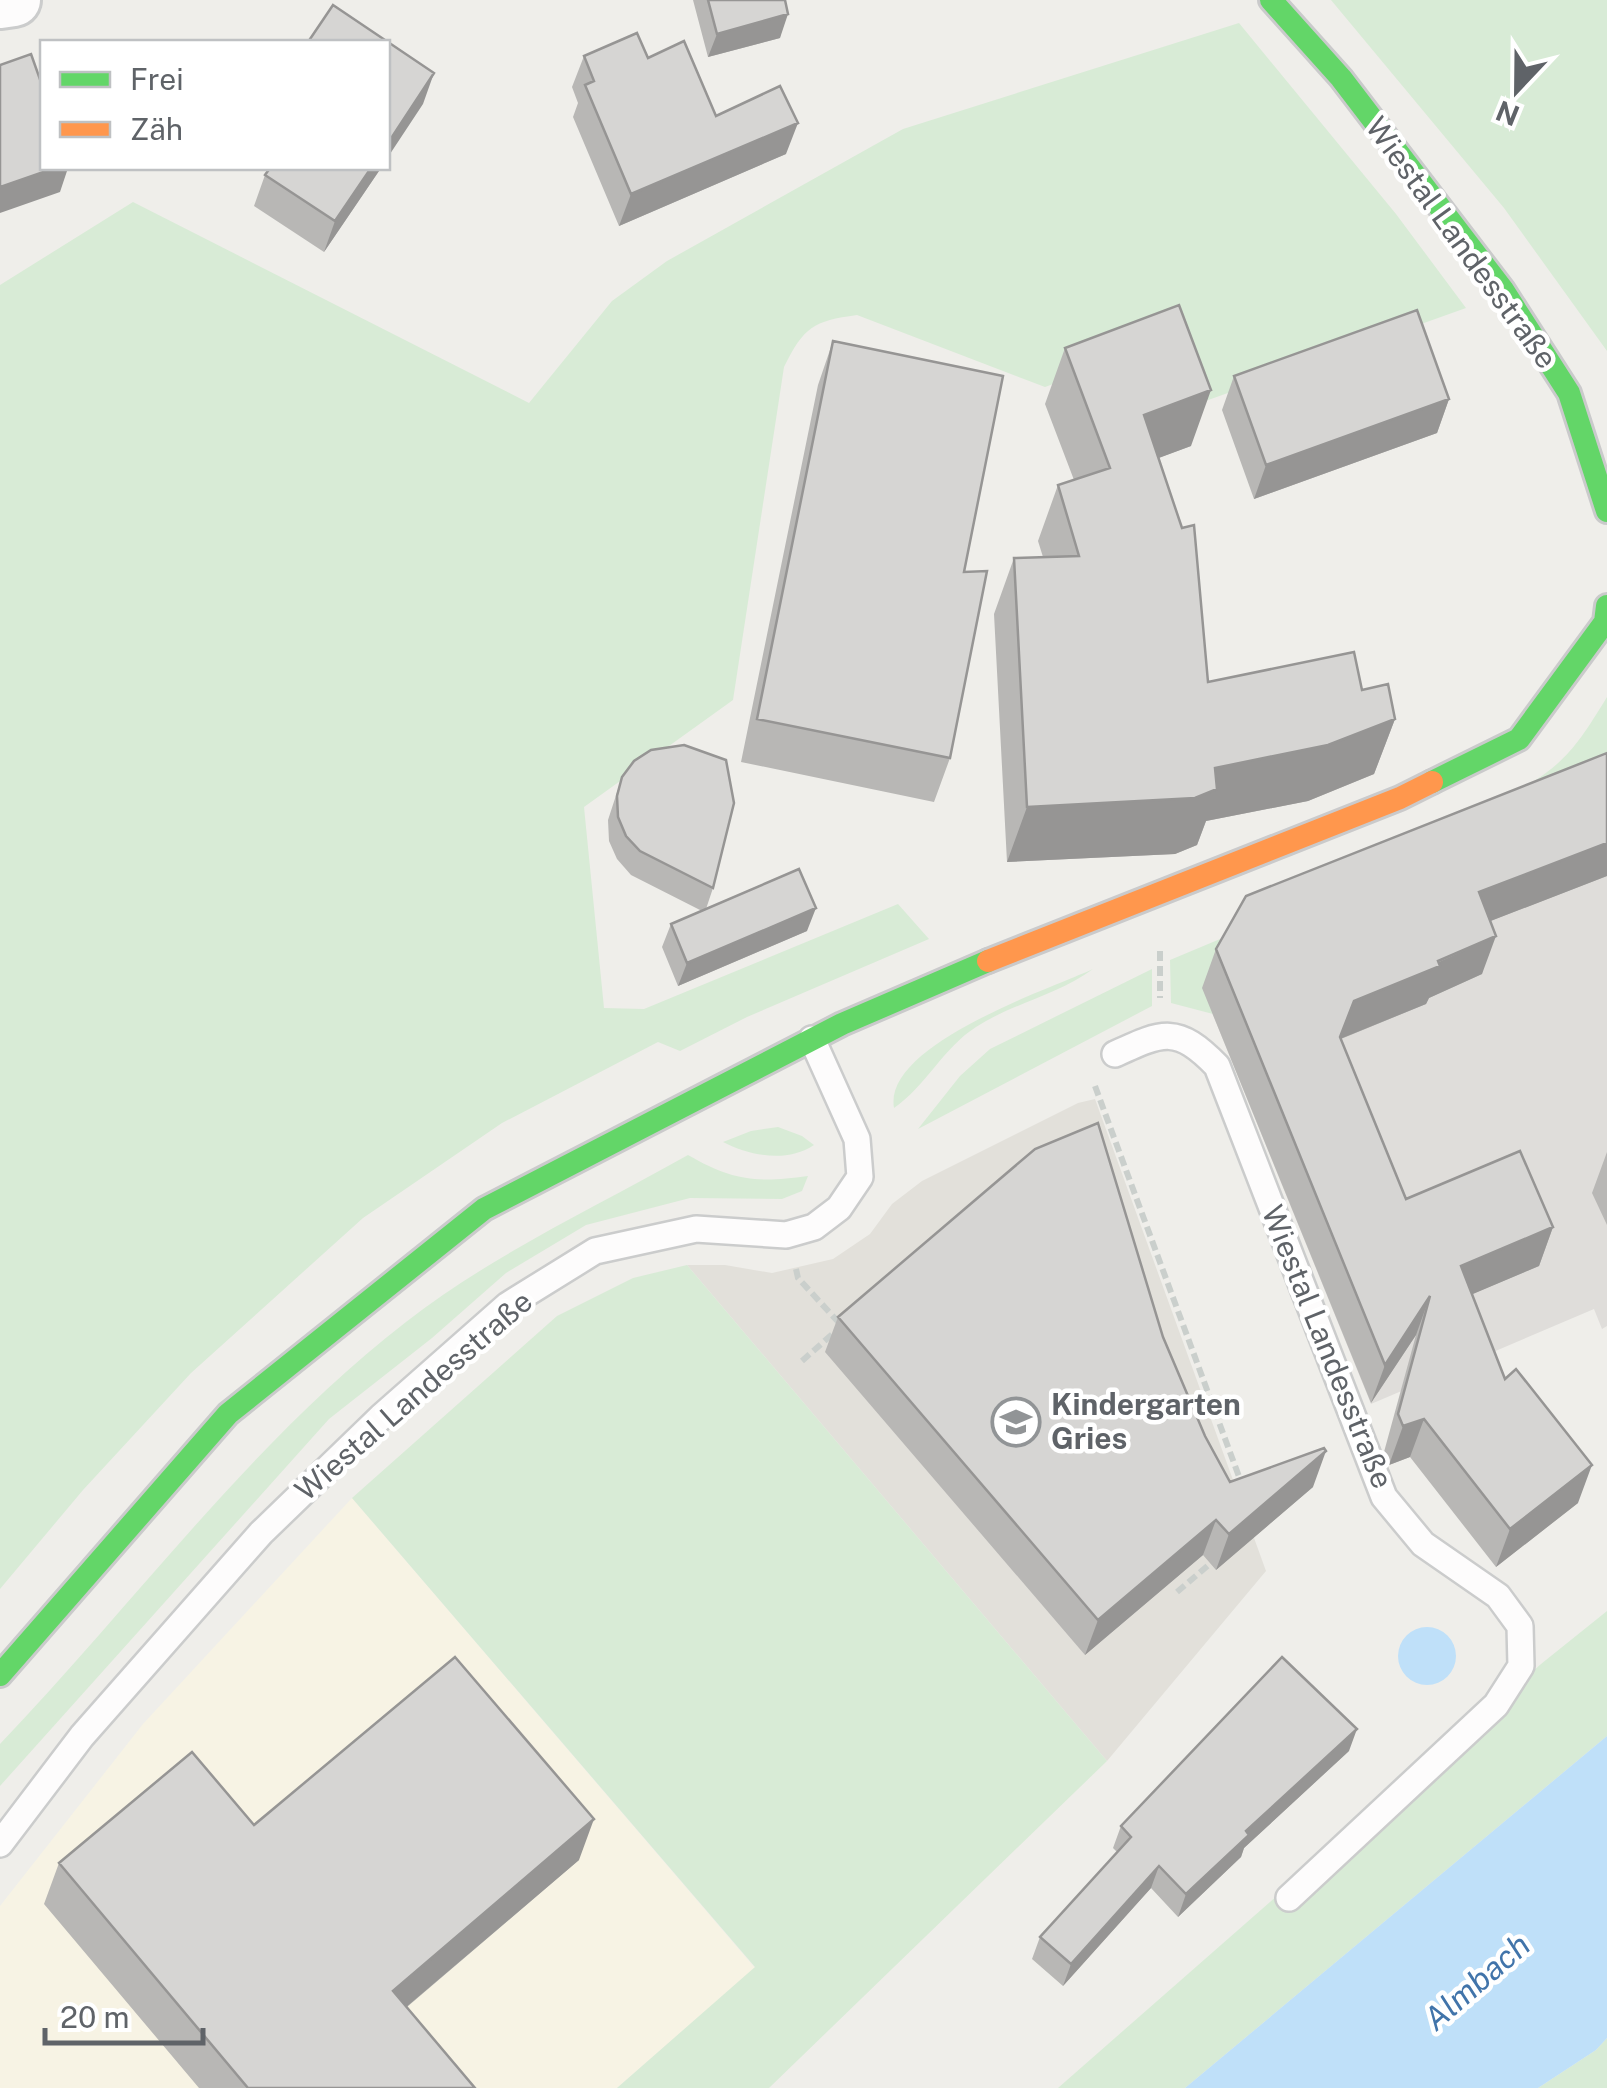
<svg xmlns="http://www.w3.org/2000/svg" width="1607" height="2088" font-family="'Public Sans',sans-serif">
<style>
.commercial{fill:#f7f3e4}
.industrial{fill:#dfddda}
.education{fill:#e2e0da}
.green{fill:#d8ebd6}
.water{fill:#bfe0f9}
.lines{fill:none;stroke-linecap:round;stroke-linejoin:round}
.lane-casing{stroke:#cbcccc;stroke-width:30}
.street-casing{stroke:#cbcccc;stroke-width:58}
.fast-casing{stroke:#cacacb;stroke-width:28}
.slow-casing{stroke:#cacacb;stroke-width:28}
.path{stroke:#cacfcc;stroke-width:6;stroke-dasharray:10 5;stroke-linecap:butt}
.lane{stroke:#fdfcfc;stroke-width:25}
.street{stroke:#fdfcfc;stroke-width:52}
.fast{stroke:#63d668;stroke-width:22}
.slow{stroke:#ff974d;stroke-width:22}
.wall{fill:#b8b7b5}
.shaded-wall{fill:#969594}
.building{fill:#d6d5d3;stroke:#969594;stroke-width:2.5}
.labels{text-anchor:middle;stroke-width:9;stroke-linejoin:round;paint-order:stroke}
.street-label{font-size:30px;fill:#5f6368;stroke:#fff}
.poi-label{font-size:30px;font-weight:bold;fill:#5f6368;stroke:#fff;text-anchor:start}
.water-label{font-size:32px;font-style:italic;fill:#4174aa;stroke:#fff}
</style>
<rect width="100%" height="100%" fill="#efeeea"/>
<path class="commercial" d="M352 1498 755 1968 617 2088H0V1906L143 1724Z"/>
<path class="industrial" d="M1607 785V1326L1602 1329 1594 1309 1371 1404 1202 988Z"/>
<path class="education" d="M1095 1099 1266 1571 1107 1761 687 1265H725L772 1273 833 1259 870 1234 892 1204 922 1181 1078 1103Z"/>
<path class="green" d="M1331 0H1607V351L1504 208Z
M1239 23 1396 214 1466 308 1197 404 1169 342 1045 387 857 315C813 321 804 327 784 367L733 700 584 807 604 1008 644 1009 898 904 929 939 747 1017 680 1051 658 1042 502 1123 363 1218 191 1373 83 1490 0 1589V285L133 202 529 403 612 301 667 261 903 129Z
M1607 697V767L1503 799C1561 768 1573 753 1607 697Z
M1232 934 1213 1014 1171 1003 1170 960Z
M1093 969C1058 995 1013 1003 976 1027 943 1048 926 1086 894 1108 883 1045 1047 990 1093 969Z
M1152 969V1006L918 1129 960 1076 990 1049Z
M778 1127 802 1136 814 1145C787 1163 750 1156 723 1142L751 1131Z
M688 1155C733 1181 757 1183 808 1176L802 1191 782 1199 690 1198 586 1225 506 1273 432 1338 329 1419 0 1786V1744C134 1604 252 1441 406 1322 492 1255 594 1208 688 1155Z
M687 1265 1107 1761 769 2088H617L755 1967 352 1498 557 1316 633 1278Z
M1607 1611V1736L1185 2088H1058L1541 1664Z
M1607 2038V2088H1538L1596 2050Z"/>
<path class="water" d="M1398 1656a29 29 0 1 1 58 0a29 29 0 1 1-58 0Z
M1607 1736V2038L1596 2050 1538 2088H1185Z"/>
<g class="lines">
<g class="lane-casing">
<path id="lane" d="M1115 1054C1163 1032 1177 1025 1217 1066L1384 1497 1423 1544 1498 1596 1520 1626 1521 1666 1496 1705 1289 1898
M0 1844 82 1736 261 1533 381 1417 508 1305 595 1251 696 1229 786 1235 814 1227 839 1208 860 1177 857 1139 812 1039"/>
</g>
<g class="street-casing">
<path id="street" d="M0 2 14 0"/>
</g>
<g class="fast-casing">
<path id="fast" d="M1271 0 1341 78 1503 290 1569 393 1607 511
M1432 782 1519 739 1605 622 1607 606
M0 1675 228 1414 484 1209 842 1024 988 961"/>
</g>
<g class="slow-casing">
<path id="slow" d="M988 961 1400 798 1432 782"/>
</g>
<path class="path" d="M1160 951V998
M1095 1086 1241 1482
M796 1269 798 1278 841 1325
M802 1361 837 1330
M1177 1592 1211 1563"/>
<use href="#lane" class="lane"/>
<use href="#street" class="street"/>
<use href="#fast" class="fast"/>
<use href="#slow" class="slow"/>
</g>
<path class="wall" d="M693 0H785L780 38 708 57Z
M584 56 648 58 716 116 786 154 619 226 573 117 578 103 572 87Z
M381 168 324 252 254 206 265 175Z
M833 341 964 572 950 758 934 802 741 762 818 385Z
M1065 348 1191 446 1158 458 1208 682 1362 690 1395 719 1374 774 1308 801 1206 821 1197 845 1175 854 1007 862 994 614 1014 558 1043 557 1038 541 1058 485 1074 480 1045 404Z
M1234 376 1449 399 1437 433 1254 499 1222 410Z
M1607 753V876L1490 921 1482 974 1429 998 1426 1004 1341 1039 1406 1199 1553 1227 1539 1266 1472 1294 1505 1379 1578 1503 1496 1567 1410 1457 1389 1465 1384 1452 1416 1335 1371 1403 1202 988 1216 949Z
M622 777 713 888 706 909 807 931 678 986 662 947 671 924 702 911 631 875 617 859 609 841 608 820Z
M1607 1152V1225L1592 1193Z
M838 1317 1163 1337 1205 1436 1230 1482 1313 1487 1216 1570 1203 1555 1085 1655 825 1352Z
M1349 1751 1244 1848 1241 1857 1178 1917 1151 1888 1063 1986 1032 1959 1040 1937 1117 1852 1113 1848 1121 1826Z
M254 1825 579 1860 407 2007 475 2088H199L44 1904 59 1863Z"/>
<path class="shaded-wall" d="M788 14 780 38 708 57 717 34Z
M434 73 423 104 388 157V143Z
M798 123 786 154 619 226 631 194Z
M55 168H68L60 192 0 213V187Z
M371 168H381L324 252 335 221Z
M1211 390 1191 446 1124 471 1144 415Z
M1449 399 1437 433 1254 499 1266 465Z
M1395 719 1374 774 1308 801 1206 821 1197 845 1175 854 1007 862 1027 807 1215 768Z
M1607 843V876L1465 931 1479 892Z
M816 908 807 931 678 986 687 963Z
M1496 936 1482 974 1429 998 1426 1004 1340 1039 1326 1075 1354 1001Z
M1553 1227 1539 1266 1447 1305 1461 1266Z
M1430 1296 1416 1335 1371 1403 1385 1365Z
M1424 1419 1410 1457 1389 1465 1403 1426Z
M1326 1451 1313 1487 1216 1570 1229 1534Z
M1592 1465 1578 1503 1496 1567 1510 1529Z
M1216 1520 1203 1555 1085 1655 1098 1620Z
M1357 1729 1349 1751 1244 1848 1241 1857 1178 1917 1186 1894 1246 1831Z
M594 1819 579 1860 378 2031 393 1991Z
M1159 1866 1151 1888 1063 1986 1071 1964Z"/>
<path class="building" d="M708 0H785L788 14 717 34Z
M333 5 434 73 388 143V42H308Z
M637 33 648 58 684 41 716 116 780 86 798 123 631 194 585 85 594 81 584 56Z
M31 54 42 85V168H55L0 187V65Z
M270 168H371L335 221 265 175Z
M1179 305 1211 390 1144 415 1182 528 1194 525 1208 682 1354 652 1362 690 1388 684 1395 719 1328 745 1215 768 1217 789 1195 798 1027 807 1014 558 1079 556 1058 485 1110 468 1065 348Z
M1417 310 1449 399 1266 465 1234 376Z
M833 341 1003 376 964 572 987 571 950 758 757 719Z
M684 745 726 760 734 803 713 888 640 851 626 836 618 817 617 796 622 777 634 761 651 750Z
M1607 753V843L1479 892 1496 936 1438 961 1440 966 1354 1001 1340 1037 1406 1199 1520 1151 1553 1227 1461 1266 1505 1379 1516 1369 1592 1465 1510 1529 1424 1419 1403 1426 1398 1414 1430 1296 1385 1365 1216 949 1246 896Z
M799 869 816 908 687 963 671 924Z
M1098 1123 1163 1337 1205 1436 1230 1482 1324 1448 1326 1451 1229 1534 1216 1520 1098 1620 838 1317 1035 1149Z
M455 1657 594 1819 393 1991 475 2088H248L59 1863 192 1752 254 1825Z
M1282 1657 1357 1729 1246 1831 1249 1835 1186 1894 1159 1866 1071 1964 1040 1937 1131 1837 1121 1826Z"/>
<defs>
<g id="school-ring" transform="scale(2.5)"><circle r="9.5" fill="#fff" stroke="#919496" stroke-width="1.5"/><path d="M0-5L7-2L0 1L-7-2ZM-4 1L0 2.5L4 1V4Q0 6-4 4Z" fill="#919496"/></g>
</defs>
<g fill-rule="evenodd">
<use href="#school-ring" x="1016" y="1422"/>
</g>
<g class="labels">
<g class="street-label">
<text transform="translate(1461 243) rotate(54)" y="10">Wiestal Landesstraße</text>
<text transform="translate(1327 1347) rotate(68)" y="10">Wiestal Landesstraße</text>
<text transform="translate(414 1396) rotate(-41)" y="10">Wiestal Landesstraße</text>
</g>
<g class="poi-label">
<text x="1051" y="1415">Kindergarten<tspan x="1051" dy="34">Gries</tspan></text>
</g>
<g class="water-label">
<text transform="translate(1477 1982) rotate(-41)" y="11">Almbach</text>
</g>
</g>
<rect x="40" y="40" width="350" height="130" fill="#ffffff" stroke="#bfc1c3" stroke-width="2.5"/>
<rect x="60" y="72" width="50" height="15" fill="#63d668" stroke="#bfc1c3" stroke-width="2.5"/>
<text x="130" y="90" font-size="30" fill="#5f6368">Frei</text>
<rect x="60" y="122" width="50" height="15" fill="#ff974d" stroke="#bfc1c3" stroke-width="2.5"/>
<text x="130" y="140" font-size="30" fill="#5f6368">Zäh</text>
<g transform="translate(1517 90) rotate(202)" stroke="#ffffff" stroke-width="8" paint-order="stroke">
<path d="M0-8L18 38L0 25L-18 38Z" fill="#5f6368"/>
<text y="-15" font-size="28" font-weight="bold" text-anchor="middle" fill="#5f6368">N</text>
</g>
<path d="M45 2028v15h158v-15" fill="none" stroke="#5f6368" stroke-width="5"/>
<text x="60" y="2028" font-size="30" fill="#5f6368" stroke="#ffffff" stroke-width="8" paint-order="stroke">20 m</text>
</svg>
